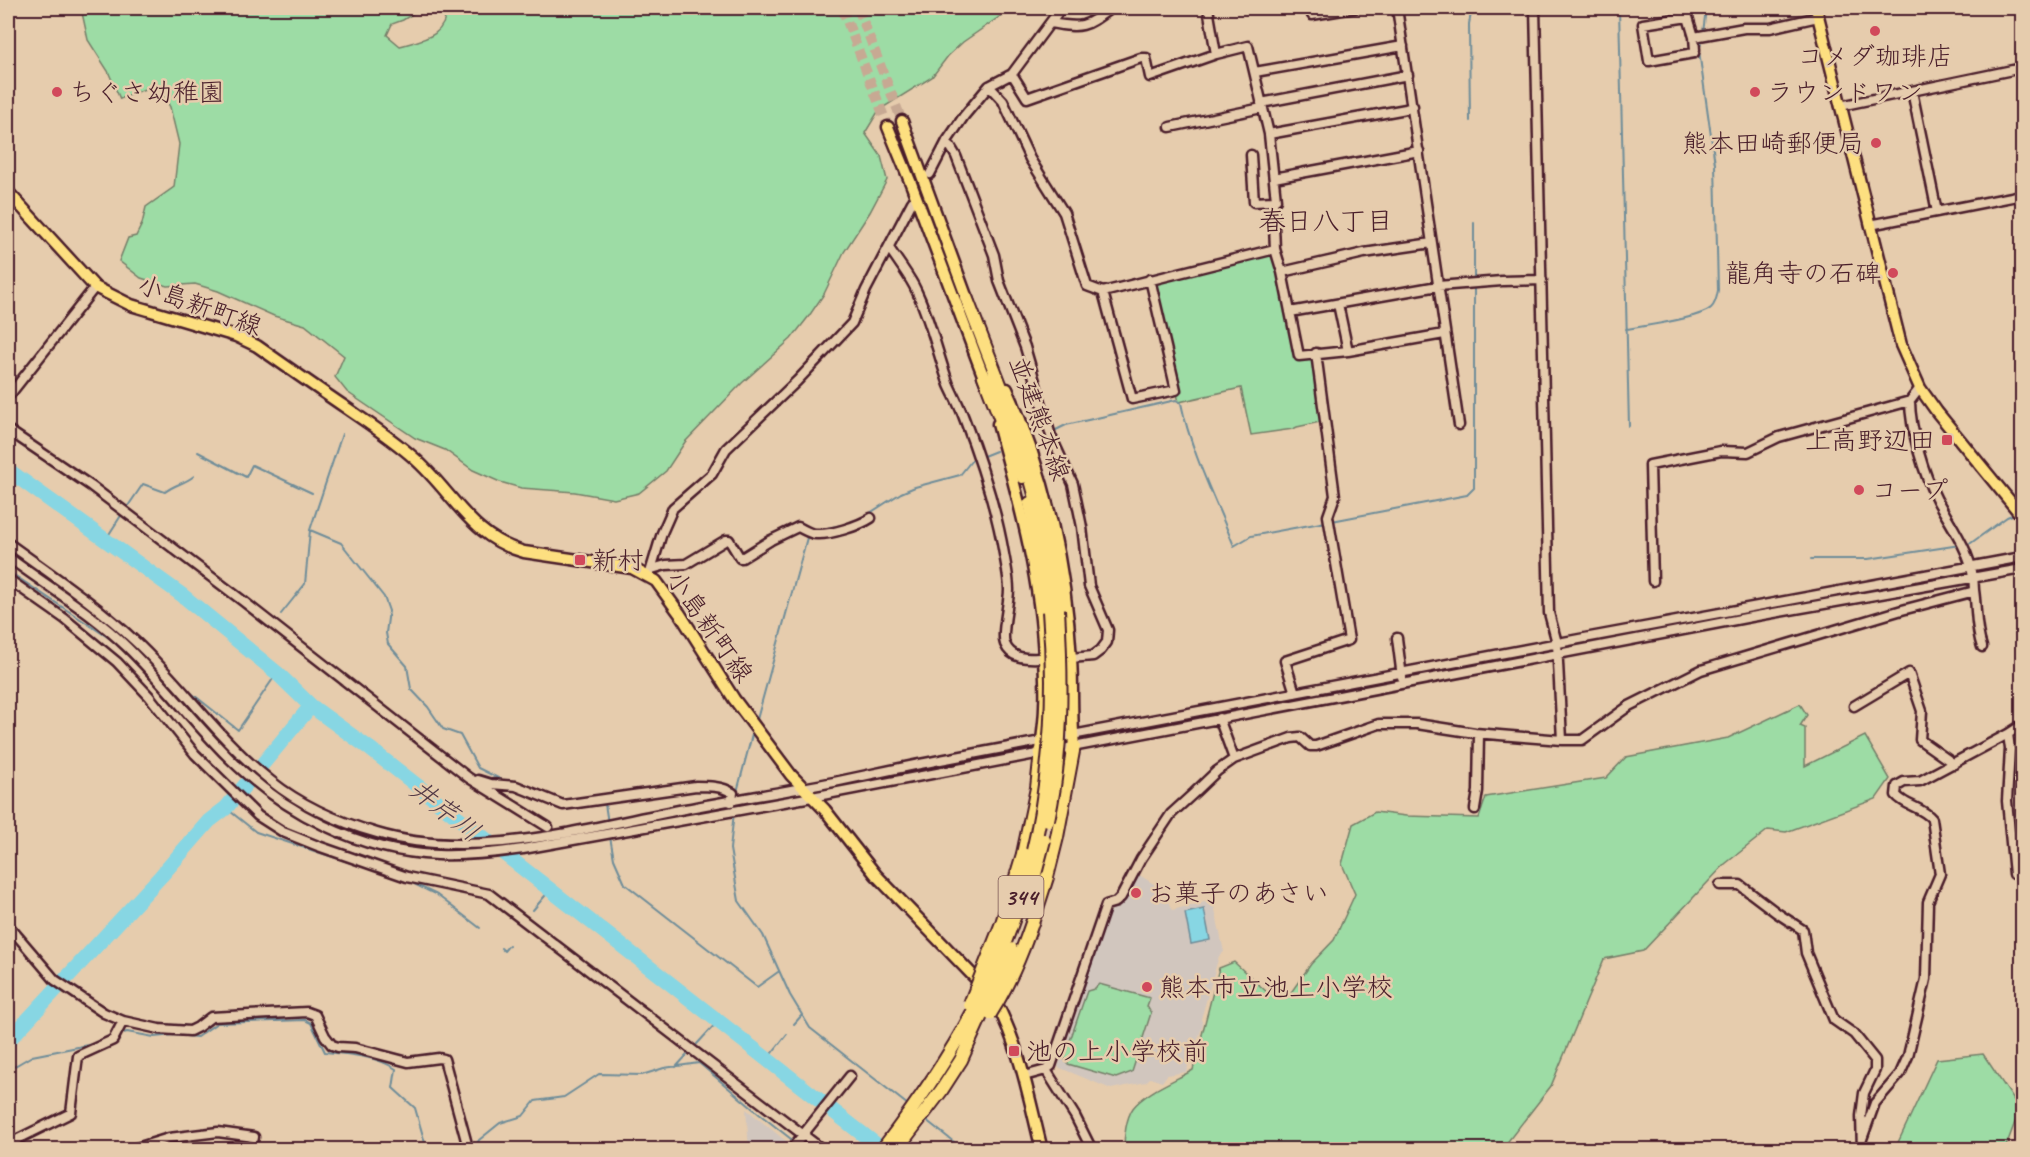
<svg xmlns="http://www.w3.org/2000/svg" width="2030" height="1157" font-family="Caveat,'Klee One',sans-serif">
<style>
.built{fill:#d1c6be}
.green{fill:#9ddca5;stroke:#747e68;stroke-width:1.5}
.water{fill:#87d6e3;stroke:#6f8d99;stroke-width:1.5}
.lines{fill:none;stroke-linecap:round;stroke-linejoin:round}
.stream{stroke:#6f8d99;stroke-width:2}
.river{stroke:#87d6e3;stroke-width:15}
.major-tunnel{stroke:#c7a993;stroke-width:10;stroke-dasharray:10 5;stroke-linecap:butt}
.minor-casing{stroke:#4a1f2b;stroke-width:13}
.major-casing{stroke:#4a1f2b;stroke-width:15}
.highway-casing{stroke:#4a1f2b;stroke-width:16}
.minor{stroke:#e6ccad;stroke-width:8}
.major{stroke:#fddf80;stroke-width:10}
.highway{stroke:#fddf80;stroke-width:12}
.highway-bridge-casing{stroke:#4a1f2b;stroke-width:16;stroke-linecap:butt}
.highway-bridge{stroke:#fddf80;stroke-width:12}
.poi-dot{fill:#d1495b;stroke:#e6ccad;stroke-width:2}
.labels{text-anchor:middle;stroke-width:5;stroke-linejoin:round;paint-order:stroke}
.shield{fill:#e6ccad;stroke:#795352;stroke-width:1.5}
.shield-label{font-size:24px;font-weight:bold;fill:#4a1f2b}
.poi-label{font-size:26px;fill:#4a1f2b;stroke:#e6ccad;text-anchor:start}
.street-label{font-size:26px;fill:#4a1f2b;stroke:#e6ccad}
.neighbourhood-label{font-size:27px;fill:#4a1f2b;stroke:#e6ccad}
.water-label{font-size:27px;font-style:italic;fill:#533a47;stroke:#e6ccad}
</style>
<rect width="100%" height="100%" fill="#e6ccad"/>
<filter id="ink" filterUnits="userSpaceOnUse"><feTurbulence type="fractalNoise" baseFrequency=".0167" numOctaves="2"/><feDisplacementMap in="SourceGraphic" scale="12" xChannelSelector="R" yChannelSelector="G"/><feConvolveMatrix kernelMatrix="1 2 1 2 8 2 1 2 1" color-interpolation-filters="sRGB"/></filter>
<g filter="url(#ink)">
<path class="built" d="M1136 873 1162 889 1172 910 1213 900 1224 952 1219 956 1201 1019 1203 1025 1186 1072 1167 1075 1162 1082 1150 1078 1146 1082 1111 1089 1058 1067 1110 911 1120 906 1126 899Z
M746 1109 791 1145 789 1149H749Z"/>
<path class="green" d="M81 8H422L403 20 392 24 387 35 400 46C425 39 445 37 447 8H1012L963 42 948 56 932 77 879 110 865 133 881 156 887 180 870 212 844 252 824 294 809 316 791 339 742 383 685 442 666 471 639 493 614 499 575 492 521 488 500 482 473 470 445 450 415 438 347 392 335 377 344 356 305 325 274 316 218 291 195 284 167 286 141 278 119 261 128 238 136 236 142 224 146 207 174 187 179 144 170 107 157 84 120 99 108 71 88 40Z
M1275 249 1298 356 1316 353 1325 421 1297 427 1293 429 1251 435 1241 388 1179 402 1150 279Z
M1800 704 1807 715 1800 726 1805 728V766L1865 736 1890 779 1876 799 1786 832 1768 830 1725 864 1643 951 1604 959 1551 1086 1502 1149H1124C1124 1137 1126 1118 1133 1108 1145 1092 1176 1080 1193 1070L1219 968 1234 962 1268 993 1290 994 1311 964 1334 940 1355 894 1342 864 1353 824 1375 812 1406 816 1479 818 1486 797 1606 778 1626 757 1728 738Z
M1099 984 1150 998 1147 1006 1151 1013 1132 1072 1116 1078 1068 1064 1064 1058 1087 991 1094 989Z
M1983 1054 2020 1109 2005 1149H1895L1937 1059Z"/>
<path class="water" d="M1204 909 1210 940 1191 944 1185 913Z"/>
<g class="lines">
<path class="stream" d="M1619 8 1629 426
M1703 33 1706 8
M1470 121 1469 24 1472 8
M1626 329C1645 326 1698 319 1711 308 1716 304 1717 296 1718 290L1715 164 1699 51 1702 39
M1056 430 1066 425 1176 400 1181 403C1191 452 1215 499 1234 546L1251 536 1326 522
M342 434 310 530 341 543 384 597 389 611 386 633 388 644 407 666 411 689 428 707 443 729 460 735 478 768 504 781
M198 452 246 477 252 465 312 493
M981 457 996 451
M126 509 143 484 165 492C175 484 184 484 194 476
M1332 521 1467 495 1474 488V223
M818 530 856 522 901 493 915 487 960 475 972 460 976 459
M106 539 122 514
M1966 544 1971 543 2007 517 2017 513
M1811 559H1868L1960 545
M8 571 118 644
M281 614 305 584 310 530
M148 663 158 670
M185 688 238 730 277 673
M756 723 808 534
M737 792 753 731
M735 803 730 849 739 901 763 935 790 995 810 1028 908 1105
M555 806 563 810 605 804 608 823
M226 808 256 832 385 874
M610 837 614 859 625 884 757 987 778 972
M408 881 437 895 480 928
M533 910 550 890
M501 948 504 951 509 945
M794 1024 802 1015
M120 1034 127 1032 154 1037 174 1035 197 1037 217 1023 305 1020 311 1023 325 1052C348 1054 376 1056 396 1069L393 1088 415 1108 427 1150
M697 1044 719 1020
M768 1058 787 1034
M676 1067 687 1055
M8 1070 32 1056 98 1043
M926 1120 964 1150
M474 1150 479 1140 500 1123 523 1116 535 1101 564 1097 599 1074 642 1075 664 1068 699 1063 758 1113 805 1150"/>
<path class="river" d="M8 470 182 595 277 673 311 706 369 748 465 823 883 1150
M8 1041 161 876 209 821 226 808 311 706"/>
<path class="major-tunnel" d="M842 8 888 127
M858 8 902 121"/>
<g class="minor-casing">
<path id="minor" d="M1208 8 1216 54
M1311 8 1312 15 1355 8
M1397 8 1459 425
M1535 8 1549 613 1557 643 1562 740
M1051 23C1083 29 1085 27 1111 8
M1694 37 1688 17 1643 24 1649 61 1694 53 1695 50 1694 37 1744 28H1770L1818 17
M1255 72 1403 46
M1012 74 1027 98 1141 58H1146L1150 77 1216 54 1248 46 1269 134 1406 109 1413 106
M989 86 1003 101 1030 159 1064 213 1087 286 1103 292 1275 249
M1912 91 1937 212
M1261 103 1408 75
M1840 106 2022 68
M1170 127 1262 108
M1269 134 1276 200 1273 201
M947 141 956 156 994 255 999 281 1025 347 1051 436 1073 484 1082 527 1089 586 1108 630 1107 642 1101 650 1093 656 1071 658
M1251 155 1254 202 1273 201 1275 249 1282 272 1299 356 1348 351 1444 334
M930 174 947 141 964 116 989 86 1012 74 1061 8
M1274 178 1419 151
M1870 225 2022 195
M889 248C897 260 907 273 914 286 930 317 937 352 949 385 954 396 960 407 964 418 981 462 996 507 1004 554 1006 565 1009 578 1009 590 1009 603 1001 634 1005 644 1012 661 1030 658 1044 658
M1282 272 1364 253 1432 243
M1103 292 1132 399 1176 390 1150 279
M1338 304 1348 351
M1290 312 1438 286 1502 281 1542 280
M8 397 95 287
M8 430 91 486 243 601 469 778 548 827
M8 543C51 574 97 605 136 642 183 686 220 741 271 781 302 806 339 822 377 833 473 862 589 827 685 809 735 799 785 792 834 782 873 774 912 765 951 758 1307 689 1665 623 2022 557
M8 557C47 586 92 613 127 647 163 682 193 722 228 757 283 812 359 852 438 855 467 856 495 853 523 849L812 797 1751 617 2022 569
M652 569 666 565 686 564 726 540H729L740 558H742L771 540 798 527C803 529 810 534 816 534 830 535 859 526 871 518
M649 576 662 533 673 508 712 474 726 449 797 381 852 323 866 290 912 202
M8 579 65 619 117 662 149 696 195 754 258 816 283 832 318 846 407 877 489 894 823 1150
M1653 581 1650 465 1721 451 1748 452 1779 437 1910 401 1920 388
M1974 590C1977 610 1975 627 1982 647
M1397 638 1402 677
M1295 693 1285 661 1349 640 1328 516 1335 496 1316 353
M1854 706 1909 673 1922 711 1920 740 1954 764
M1219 718 1234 759
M2022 725 2008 734 2010 749 2007 801 2014 874 2022 873
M478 780 491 784 516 786 563 805 696 786C708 786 722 786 733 793L731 802
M1475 809 1478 791 1479 734
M1720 885H1740L1777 913 1803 930 1806 953 1834 1020 1854 1034 1875 1060V1070L1864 1093 1861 1116 1862 1150
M8 925 55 980 104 1013 123 1021 159 1029 190 1031 198 1027 211 1017 307 1012 315 1015 325 1036 332 1045 338 1047 355 1048 408 1062 439 1058 444 1059 467 1144 465 1150
M1046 1070 1075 1116 1092 1150
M1024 1076 1046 1070 1051 1066 1106 905 1116 902 1121 897 1141 859 1171 814 1194 793 1217 771 1234 759 1291 738 1300 737 1310 746H1316L1379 724H1417L1475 733 1562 740H1582L1629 706 1701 670 1902 610 1971 592 1974 590C1974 555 1953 529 1937 500 1924 475 1910 429 1910 401
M1862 1139 1875 1103 1900 1074 1908 1056 1926 979 1928 902 1940 874 1932 819C1922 807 1905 806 1896 795L1897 786 1904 782 1920 781 2008 734
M8 1149 18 1139 71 1113 78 1056 113 1040 123 1021
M130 1150 169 1138 218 1132 254 1137 251 1150
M793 1150 794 1146 850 1076"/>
</g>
<g class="major-casing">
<path id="major" d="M1816 8 1901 345 1920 388 1937 412 2022 516
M902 121 969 304
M888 127 912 186 986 383
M8 192 95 287 131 305 236 336 257 346C287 367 317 388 348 409 371 425 394 440 414 458 453 492 470 537 524 552L632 568 656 581 680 614 734 699 791 775 825 810 876 875 984 987
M1007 389C1045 473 1066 567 1071 659 1073 688 1071 717 1074 746
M998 424C1019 501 1041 579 1044 659 1045 675 1046 691 1045 706 1045 721 1042 736 1041 752
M994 999C1020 1045 1029 1099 1042 1150"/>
</g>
<g class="highway-casing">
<path id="highway" d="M966 297 1017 428 1046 535 1058 609
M984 376 1023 477
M1030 503 1044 570 1049 611
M1023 854 1037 788 1041 752
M1047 877 1057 837 1074 746"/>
</g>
<use href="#minor" class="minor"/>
<use href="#major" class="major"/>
<use href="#highway" class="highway"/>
<g class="highway-bridge-casing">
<path id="highway-bridge" d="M1048 820C1063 751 1062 680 1058 609
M1030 893 1044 840
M970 1004 1002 923 1023 854
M990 1014C1017 972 1032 925 1047 877
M882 1150C920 1100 956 1048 983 992 1041 875 1060 741 1049 611
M896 1150 941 1091 961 1060 1011 949"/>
</g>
<use href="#highway-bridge" class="highway-bridge"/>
</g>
</g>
<g class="poi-dot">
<circle cx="1875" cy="31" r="6"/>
<circle cx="57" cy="92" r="6"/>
<circle cx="1755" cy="92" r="6"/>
<circle cx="1876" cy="143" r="6"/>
<circle cx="1893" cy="273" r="6"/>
<rect x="1941" y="434" width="12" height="12" rx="3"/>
<circle cx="1859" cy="490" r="6"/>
<rect x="574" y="554" width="12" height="12" rx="3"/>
<circle cx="1136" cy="893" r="6"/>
<circle cx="1147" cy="987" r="6"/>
<rect x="1008" y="1045" width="12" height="12" rx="3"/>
</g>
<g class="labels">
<rect class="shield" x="998.5" y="876" width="45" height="42" rx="4.5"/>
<g class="shield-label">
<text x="1021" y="905">344</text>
</g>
<g class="poi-label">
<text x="1875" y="65" text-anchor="middle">コメダ珈琲店</text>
<text x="69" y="101">ちぐさ幼稚園</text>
<text x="1767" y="101">ラウンドワン</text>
<text x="1864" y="152" text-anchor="end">熊本田崎郵便局</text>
<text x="1881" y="282" text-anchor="end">龍角寺の石碑</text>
<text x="1935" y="449" text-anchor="end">上高野辺田</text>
<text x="1871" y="499">コープ</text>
<text x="592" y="569">新村</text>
<text x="1148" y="902">お菓子のあさい</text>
<text x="1159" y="996">熊本市立池上小学校</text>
<text x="1026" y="1060">池の上小学校前</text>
</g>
<g class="street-label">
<text transform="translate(200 305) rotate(20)" y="9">小島新町線</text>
<text transform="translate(1040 418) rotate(70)" y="9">並建熊本線</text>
<text transform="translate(710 626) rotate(55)" y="9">小島新町線</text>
</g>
<g class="neighbourhood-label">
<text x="1326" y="230">春日八丁目</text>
</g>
<g class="water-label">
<text transform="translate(445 810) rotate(38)" y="9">井芹川</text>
</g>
</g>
<rect width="2030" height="1157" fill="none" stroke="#e6ccad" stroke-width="30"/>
<rect x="15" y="15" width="2000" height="1127" fill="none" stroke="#4a1f2b" stroke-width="2" filter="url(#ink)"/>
</svg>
